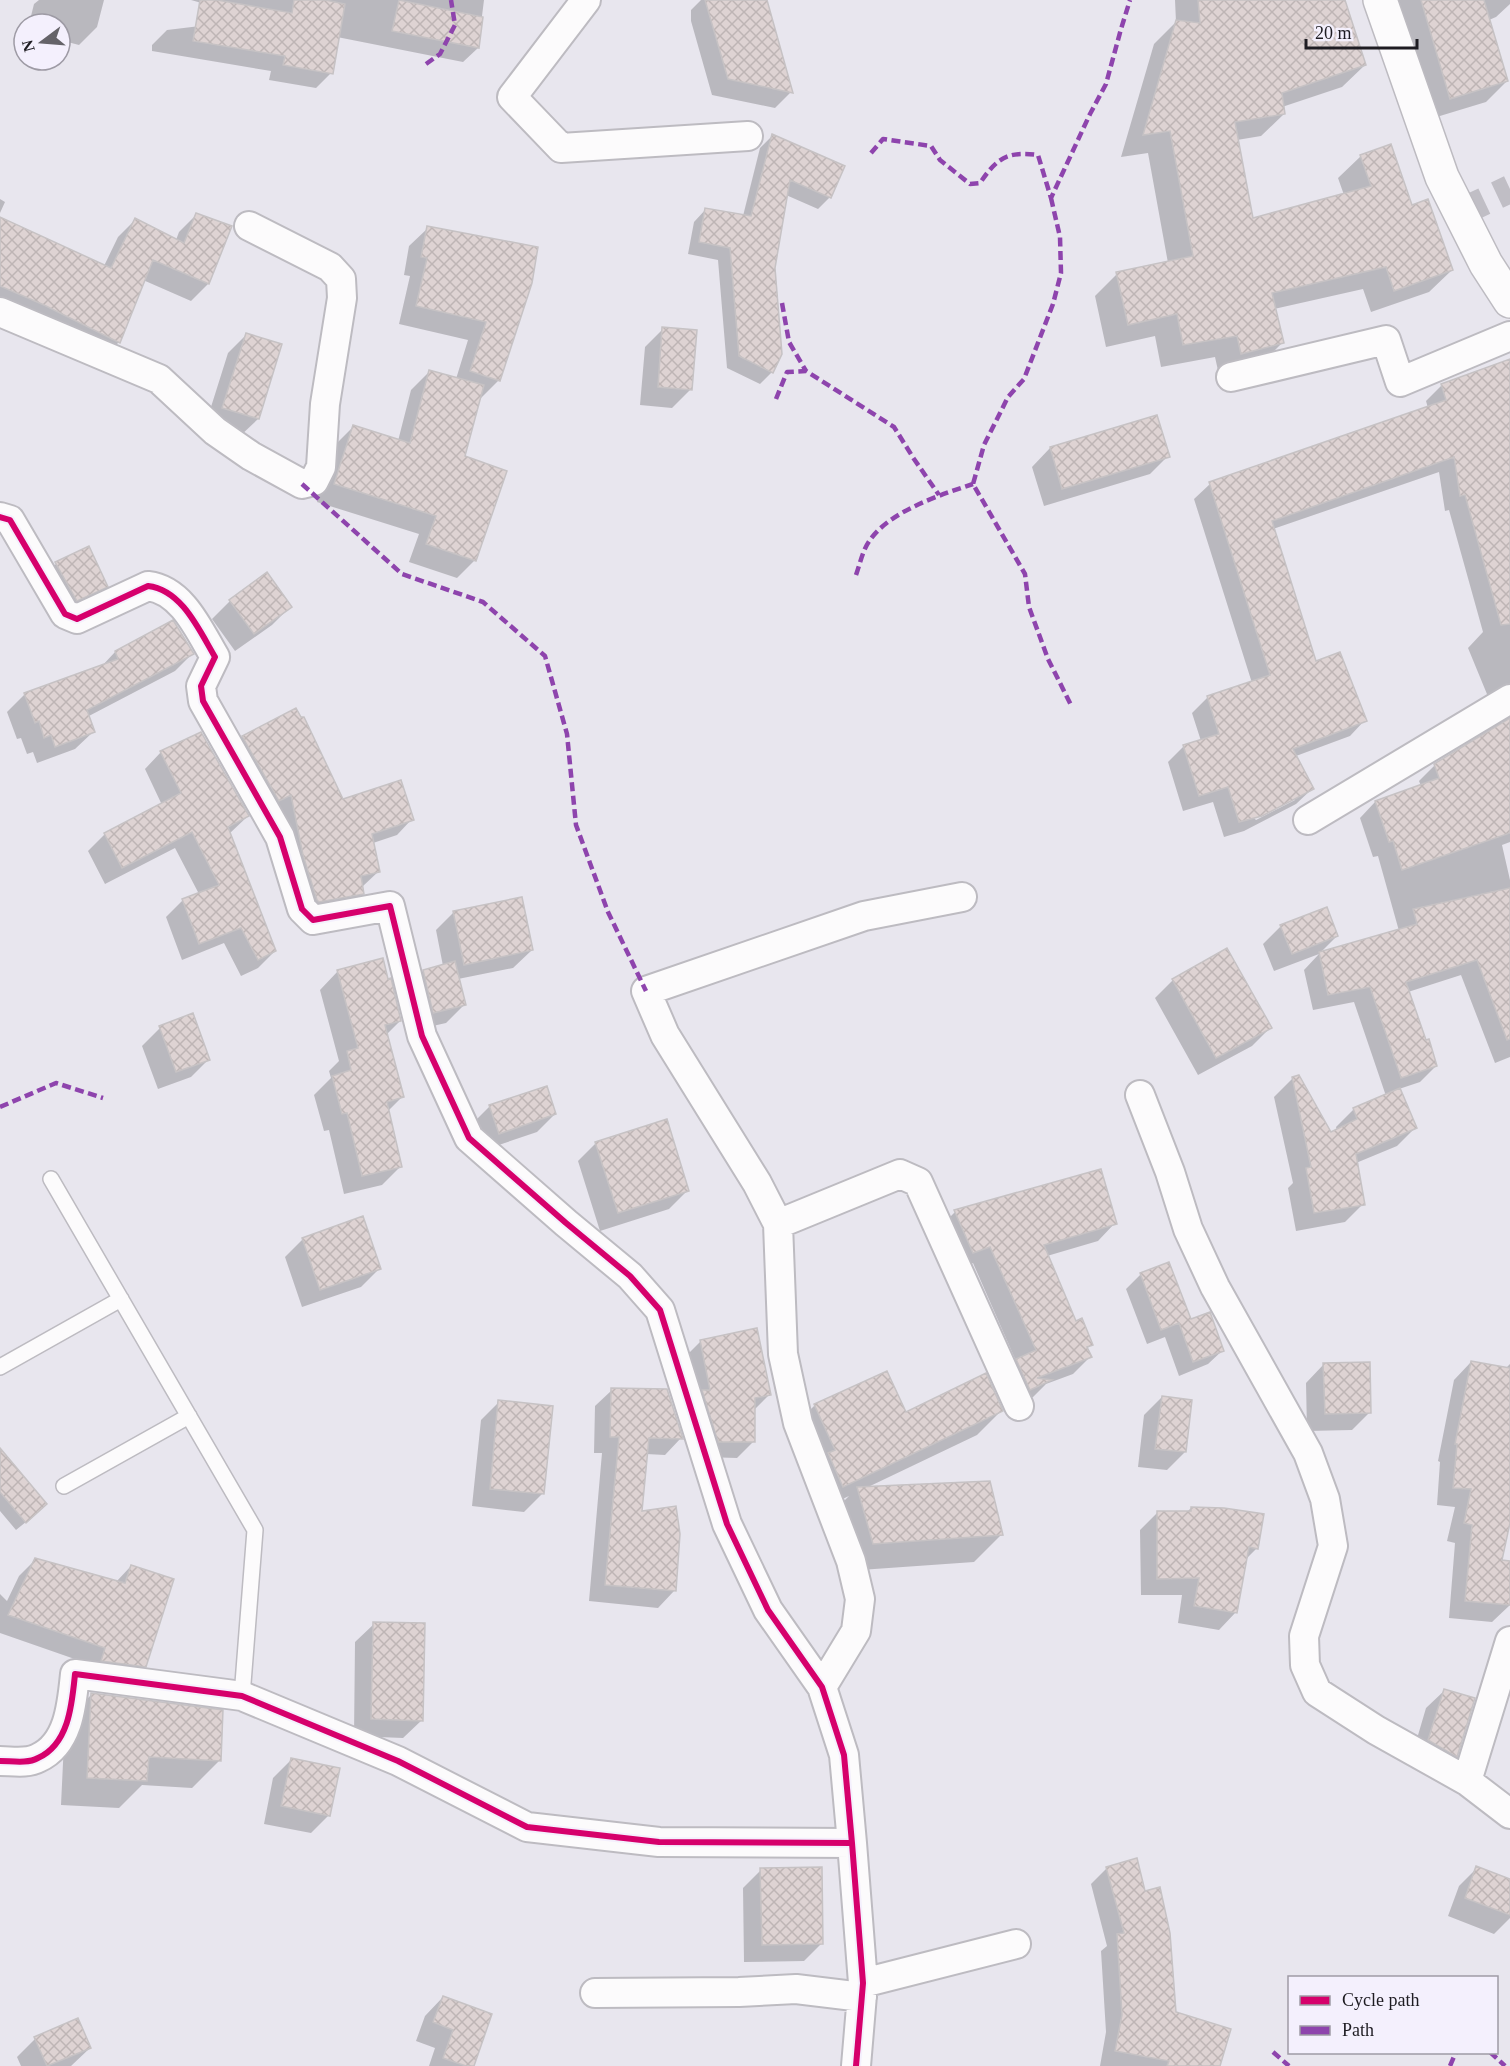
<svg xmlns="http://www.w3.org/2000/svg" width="1510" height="2066" font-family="Georgia,serif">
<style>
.shadow{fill:#0003;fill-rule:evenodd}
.building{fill:url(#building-cross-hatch);stroke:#c6c2c4;stroke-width:1.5}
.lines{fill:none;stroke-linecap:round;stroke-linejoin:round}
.minor-tunnel{stroke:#c0bec5;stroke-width:28;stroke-dasharray:28 14;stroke-linecap:butt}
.service-casing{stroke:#bdbbc1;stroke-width:18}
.minor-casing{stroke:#bdbbc1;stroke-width:32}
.tertiary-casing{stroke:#bdbbc1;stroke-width:36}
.service{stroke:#fcfbfc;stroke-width:15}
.minor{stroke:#fcfbfc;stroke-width:28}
.tertiary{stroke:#fcfbfc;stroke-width:33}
.quiet{stroke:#8e44ad;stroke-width:4.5;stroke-dasharray:9 4.5;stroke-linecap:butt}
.cycleway-casing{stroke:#f4f0fd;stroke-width:10}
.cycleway{stroke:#d6006c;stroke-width:6}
</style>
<defs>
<pattern id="building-cross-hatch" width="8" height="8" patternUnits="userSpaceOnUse" patternTransform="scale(1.5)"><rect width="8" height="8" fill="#ded3d3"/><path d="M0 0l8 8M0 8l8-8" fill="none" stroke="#beb5b5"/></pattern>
</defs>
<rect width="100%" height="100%" fill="#e8e6ee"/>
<path class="shadow" d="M39 0H104L97 27 79 45 60 40V24H29L34 4Z
M191 0H484L478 48 463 62 337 37 331 73 316 88 269 80 271 71 152 51V45L167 30 258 19Z
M701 0H765L791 92 775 108 712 95 691 21V10Z
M1175 0H1341L1365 65 1342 87 1282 107 1284 114 1261 136 1237 140 1252 220 1344 195 1338 178 1361 156 1411 207 1452 270 1429 292 1371 312 1363 289 1274 309 1283 342 1260 365 1219 375 1215 357 1161 367 1155 336 1106 347 1095 296 1117 274 1168 263 1148 153 1121 157 1154 44 1176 22Z
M1389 0H1510V4L1496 17 1489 20 1507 81 1486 102 1430 119Z
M772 136 830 197 818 209 786 195 774 268 772 372 760 384 727 368 718 260 688 254 694 222 706 209 743 216 760 148Z
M0 199 5 202 0 213Z
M197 214 208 284 191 301 143 280 119 342 101 360 0 311V219L104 266 118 237 135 220 176 240 179 232Z
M428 228 536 248 499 380 481 398H479L464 457 475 560 457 578 409 562 419 534 317 502 335 445 353 427 398 441 411 390 429 372 456 379 468 340 399 324 410 276 404 275 409 246Z
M663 329 691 389 672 408 640 405 645 347Z
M246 335 280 345 258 419 239 437 205 426 228 353Z
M1510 375V711L1489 699 1468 648 1483 632 1449 510 1445 511 1439 472 1273 529 1315 663 1365 720 1350 736 1296 756 1312 789 1296 804 1244 831 1224 837 1213 802 1183 811 1168 762 1184 746 1201 741 1192 713 1207 698 1252 683 1194 499 1210 484 1428 408 1426 401 1442 385ZM1295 797V800L1256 820 1254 818Z
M1156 417 1168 456 1150 474 1044 506 1032 467 1050 448Z
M88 548 106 586 88 604 58 618 38 582 56 564Z
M230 601 290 607 272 625 235 651 212 619Z
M172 622 192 654 175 671 87 717 93 732 75 749 37 763 33 752 27 754 21 738 17 739 7 712 25 694 101 667 115 652Z
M295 710 342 801 412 819 397 835 373 843 379 871 362 887 363 893 347 909 303 917 227 753 243 737Z
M1510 720V842L1502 845 1510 880V1057L1495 1063 1461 975 1408 992 1425 1042 1436 1066 1420 1082 1399 1089 1415 1128 1397 1146 1356 1163 1363 1204 1345 1222 1296 1231 1288 1188 1293 1183 1274 1097 1293 1078 1330 1134 1337 1131 1336 1127 1354 1109 1386 1096 1354 1002 1313 1010 1304 970 1319 954 1274 971 1263 944 1281 926 1337 936 1319 954 1399 931 1378 856 1373 857 1360 818 1375 802 1421 786 1419 781 1435 765Z
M161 752 248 816 229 834 275 951 258 968 241 976 224 943 182 960 166 917 183 900 199 894 175 848 105 884 88 851 105 834 162 805 145 769Z
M454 912 532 950 513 968 458 979 464 1005 446 1023 415 1030 405 989 423 971 443 966 436 930Z
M338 971 400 1021 386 1035 402 1097 388 1111 400 1167 382 1185 344 1194 329 1130 324 1131 314 1095 331 1078 329 1071 339 1061 320 990Z
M1173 980 1270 1028 1252 1046 1198 1075 1155 998Z
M160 1028 209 1059 191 1077 158 1089 142 1046Z
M490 1106 555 1114 537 1132 481 1151 472 1124Z
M596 1143 687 1191 669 1209 600 1231 578 1161Z
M955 1212 1115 1223 1098 1241 1047 1256 1075 1323 1091 1344 1087 1349 1090 1357 1073 1374 1046 1384 1033 1397 1012 1406 999 1378 1016 1361 973 1263 955 1270 938 1229Z
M303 1239 379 1269 361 1287 302 1307 285 1257Z
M1141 1274 1223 1350 1208 1364 1179 1376 1165 1337 1147 1344 1126 1289Z
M701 1341 770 1394 753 1411V1442L737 1458 703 1457 685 1357Z
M1471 1362 1505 1369 1510 1364V1517L1500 1562H1510V1605L1492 1622 1449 1618 1455 1543 1447 1541 1455 1507 1437 1505 1440 1462 1438 1461 1454 1380Z
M1324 1364 1370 1412 1352 1430 1307 1431 1306 1383Z
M612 1390 681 1438 665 1455 646 1454 641 1513 674 1591 658 1608 589 1601 602 1453H594L595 1406Z
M1162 1397 1185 1452 1167 1470 1138 1467 1144 1415Z
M499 1402 542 1494 524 1512 472 1506 481 1420Z
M815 1405 905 1414 1001 1411 977 1435 866 1488 1001 1535 974 1562 846 1571 830 1515 849 1496 819 1510 791 1429Z
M0 1451 37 1513 16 1530 0 1511Z
M1191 1508 1257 1548 1245 1560 1236 1612 1219 1630 1178 1623 1182 1595H1141L1140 1530 1157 1513 1187 1512Z
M35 1560 116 1582 131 1566 145 1666 129 1682 89 1664 0 1633V1594L7 1601 19 1576Z
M374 1624 422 1720 403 1738 354 1736 355 1642Z
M1445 1690 1456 1756 1438 1774 1411 1759 1426 1708Z
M92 1694 219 1761 192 1788 142 1785 119 1808 61 1805 65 1721Z
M292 1759 329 1815 311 1833 264 1824 273 1778Z
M1107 1868 1174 2013 1219 2066H1100L1106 2032 1101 1951 1107 1946 1091 1884Z
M1477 1868 1510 1881V1918L1494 1934 1448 1916 1459 1886Z
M761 1870 822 1943 804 1961 744 1962 743 1888Z
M443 1997 472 2066H429L435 2048 416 2041 425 2016Z
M35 2039 90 2048 71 2066H21L17 2057Z"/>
<path class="building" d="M200 0H217L292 13 294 0H325L345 4 333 74 283 65 285 56 193 41Z
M399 0 483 17 479 48 392 31Z
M705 0H767L793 93 728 79Z
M1198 0H1345L1366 65 1282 93 1285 114 1235 122 1253 218 1371 186 1360 155 1391 144 1412 205 1428 199 1453 270 1394 291 1386 267 1272 293 1284 343 1241 354 1237 336 1183 345 1177 314 1128 325 1116 272 1193 256 1170 131 1143 135 1176 20 1200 23Z
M1421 0H1484L1508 81 1450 99Z
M772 134 845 166 831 198 790 180 775 268 782 354 773 373 739 356 730 248 699 242 705 208 751 216Z
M196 213 232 226 209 284 153 260 120 343 44 305 0 286V217L111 268 135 218 184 243Z
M427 226 538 247 532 283 500 381 470 371 486 322 416 306 427 258 421 257Z
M662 327 697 330 692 390 658 387Z
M246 333 282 344 259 419 222 408Z
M1510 359V624L1501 625 1465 495 1460 496 1454 457 1272 521 1316 661 1340 652 1367 721 1293 749 1314 789 1262 816 1239 822 1228 787 1199 796 1183 745 1219 734 1207 696 1270 675 1209 482 1446 400 1441 384Z
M429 370 484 385 465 456 507 471 476 561 426 544 436 516 334 484 353 425 410 443Z
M1157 415 1170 457 1062 489 1050 447Z
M89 546 108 587 77 601 55 562Z
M267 572 292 607 254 634 229 600Z
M173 620 194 654 87 710 95 732 55 747 51 735 44 738 39 721 35 723 24 693 118 659 115 651Z
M296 708 301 717H304L343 799 401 780 414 820 372 834 380 872 361 876 364 894 319 902 317 900 303 855 291 795 279 801 242 736Z
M1510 718V833L1402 870 1393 841 1389 842 1375 801 1439 778 1434 764Z
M201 732 249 816 228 827 276 951 258 960 241 928 199 944 182 899 219 885 192 832 122 868 104 833 181 793 160 751Z
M1510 888V1039L1507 1040 1477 960 1406 982 1426 1040 1429 1039 1437 1066 1401 1078 1370 987 1328 995 1319 952 1417 924 1413 909Z
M522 897 533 950 464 965 453 911Z
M1327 907 1338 936 1292 954 1280 925Z
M1227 948 1272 1028 1216 1058 1172 979Z
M383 958 388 979 391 978 401 1021 385 1025 404 1097 387 1102 402 1167 362 1176 347 1113 342 1114 332 1076 351 1070 347 1051 358 1048 337 970Z
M455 961 466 1005 433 1013 423 970Z
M193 1013 210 1060 176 1072 159 1026Z
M1299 1075 1331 1132 1357 1119 1353 1108 1400 1088 1417 1128 1356 1154 1365 1205 1314 1213 1306 1168 1311 1167 1292 1077Z
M547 1086 556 1114 499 1134 489 1105Z
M667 1119 689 1191 618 1213 595 1142Z
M1101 1169 1117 1224 1044 1245 1076 1321 1082 1318 1093 1345 1087 1347 1092 1357 1037 1378 1052 1380 1030 1390 1016 1359 1036 1350 990 1247 973 1253 954 1210Z
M363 1216 381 1269 320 1290 302 1238Z
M1169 1262 1191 1319 1210 1312 1224 1351 1193 1362 1179 1323 1161 1330 1140 1273Z
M757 1328 771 1395 755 1398V1442H718L702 1390H710L700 1340Z
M1471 1361 1510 1368V1523L1502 1560 1510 1561V1605L1465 1601 1472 1525 1464 1523 1471 1489 1453 1488 1457 1444H1455Z
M1370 1362 1371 1413 1325 1414 1323 1363Z
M887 1371 906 1412 986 1373 1003 1411 843 1487 828 1453 835 1450 814 1404Z
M611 1388 667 1389 683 1439 649 1438 642 1511 676 1506 680 1534 676 1591 605 1585 619 1437H610Z
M1162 1396 1192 1400 1186 1452 1155 1449Z
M498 1400 553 1406 544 1494 490 1489Z
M0 1448 47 1504 26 1523 0 1492Z
M990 1481 1003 1535 873 1544 857 1487Z
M1191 1507 1224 1508 1264 1514 1258 1549 1249 1547 1237 1613 1194 1606 1199 1578 1157 1579V1511H1191Z
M35 1558 125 1583 131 1565 174 1579 146 1667 101 1661 105 1648 8 1615Z
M373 1622 425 1623 423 1721 371 1719Z
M1444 1689 1475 1698 1457 1757 1428 1740Z
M91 1693 223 1710 221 1761 149 1757 147 1781 87 1778Z
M291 1758 340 1768 330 1816 281 1806Z
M1137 1858 1145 1891 1160 1887 1170 1933 1176 2012 1231 2029 1220 2066H1167L1169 2061 1115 2051 1122 2015 1117 1934 1124 1933 1106 1867Z
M1476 1866 1510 1879V1915L1465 1898Z
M822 1867 823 1944 762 1945 760 1868Z
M443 1996 492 2014 474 2066H466L443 2058 453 2030 433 2022Z
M78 2018 91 2048 47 2066 34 2037Z"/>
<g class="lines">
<path class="minor-tunnel" d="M1459 213 1510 189"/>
<g class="service-casing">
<path id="service" d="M51 1179 255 1530 242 1696
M0 1367 121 1299
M64 1486 189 1416"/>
</g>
<g class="minor-casing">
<path id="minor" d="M586 0 512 97 561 148 748 136
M0 312 159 379 215 431 251 456 302 484 314 481 321 467 325 404 342 298 341 279 330 267 249 226
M1231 377 1386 340 1400 382 1510 336
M0 517 10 520 65 614 77 619 148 586C182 590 199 630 215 657L201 686 203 701 280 837 302 909 313 920 390 906 422 1036 469 1138 566 1223 630 1276 660 1310 727 1524 768 1610 822 1687 844 1755 852 1843 863 1983 856 2066
M1308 820 1510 699
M1140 1095 1170 1172 1188 1229 1215 1287 1308 1453 1325 1499 1333 1546 1304 1636 1305 1665 1317 1692 1376 1730 1467 1781 1510 1814
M778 1224 757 1183 665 1035 646 991 864 916 962 897
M822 1687 856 1631 860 1599 851 1561 798 1423 783 1354 778 1224 900 1174 918 1182 1019 1406
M0 1761C12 1761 27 1764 38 1758 69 1744 72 1704 75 1674L242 1696 398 1761 527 1827 659 1842 852 1843
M1467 1781 1510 1641
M863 1983 1016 1944
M595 1993 739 1992 796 1989 862 1997"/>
</g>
<g class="tertiary-casing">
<path id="tertiary" d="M1380 0 1442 177 1486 264 1510 301"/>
</g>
<use href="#service" class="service"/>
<use href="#minor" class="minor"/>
<use href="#tertiary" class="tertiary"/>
<path class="quiet" d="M426 64 440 54 455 25 451 0
M871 153 883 139 931 146 940 160 970 184 980 183C997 158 1007 151 1038 155L1051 198 1090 114 1106 84 1121 29 1130 0
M1051 198 1060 237 1061 273 1053 304 1024 379 1008 397 984 445 973 484 1025 574 1029 607 1048 659 1071 705
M782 303 789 342 806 371
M776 399 787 372 806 371 894 427 914 459 939 495
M302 484 402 574 483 602 545 656 567 734 576 825 608 912 646 991
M856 575C860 564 863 549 870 540 890 511 940 495 973 484
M0 1107 56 1083 103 1098
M1273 2052 1289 2066
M1490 2052 1505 2066
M1450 2066 1456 2052"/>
<g class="cycleway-casing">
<path id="cycleway" d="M0 517 10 520 65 614 77 619 148 586C182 590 199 630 215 657L201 686 203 701 280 837 302 909 313 920 390 906 422 1036 469 1138 566 1223 630 1276 660 1310 727 1524 768 1610 822 1687 844 1755 852 1843 863 1983 856 2066
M0 1761C12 1761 27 1764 38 1758 69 1744 72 1704 75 1674L242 1696 398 1761 527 1827 659 1842 852 1843"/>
</g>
<use href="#cycleway" class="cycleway"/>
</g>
<rect x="1288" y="1976" width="210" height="78" fill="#f4f0fd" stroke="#9e9ba5" stroke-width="1.5"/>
<rect x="1300" y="1996" width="30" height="9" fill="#d6006c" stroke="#9e9ba5" stroke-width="1.5"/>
<text x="1342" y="2006" font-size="18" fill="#1e1c22">Cycle path</text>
<rect x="1300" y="2026" width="30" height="9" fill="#8e44ad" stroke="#9e9ba5" stroke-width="1.5"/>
<text x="1342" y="2036" font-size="18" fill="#1e1c22">Path</text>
<g transform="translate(42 42) rotate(254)"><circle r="28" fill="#f4f0fd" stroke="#9e9ba5" stroke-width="1.5"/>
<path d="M0-4.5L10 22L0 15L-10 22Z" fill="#656369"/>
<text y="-9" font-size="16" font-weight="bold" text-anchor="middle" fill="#1e1c22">N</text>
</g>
<path d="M1306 39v9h111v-9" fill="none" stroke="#1e1c22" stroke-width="3"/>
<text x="1315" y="39" font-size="18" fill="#1e1c22" stroke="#f4f0fd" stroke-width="4.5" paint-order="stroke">20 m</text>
</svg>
